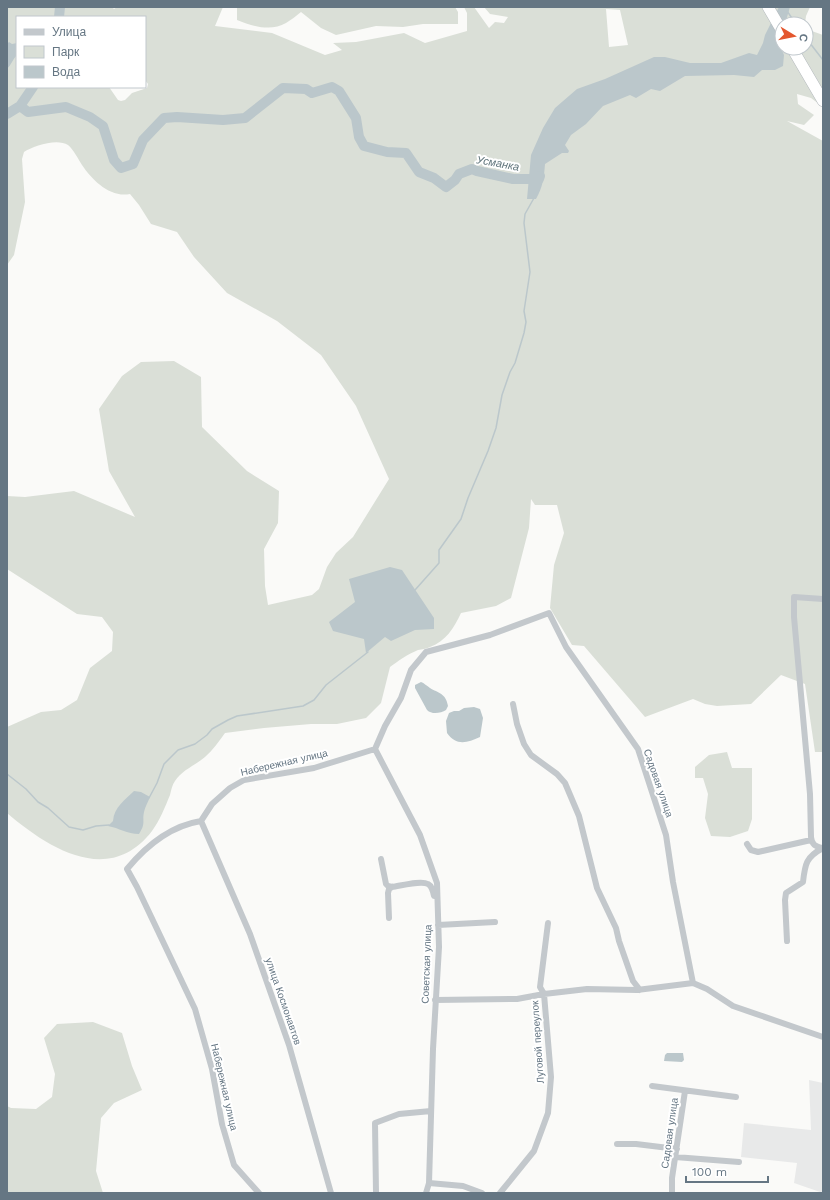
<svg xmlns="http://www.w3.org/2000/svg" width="830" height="1200" font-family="'Work Sans',sans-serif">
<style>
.built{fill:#e8e9e9}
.green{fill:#dadfd7;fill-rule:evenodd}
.water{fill:#bbc7cb}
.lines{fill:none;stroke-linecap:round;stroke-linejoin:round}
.stream{stroke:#bbc7cb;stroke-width:1.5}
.river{stroke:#bbc7cb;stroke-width:10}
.highway-casing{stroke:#b4b9bd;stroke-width:12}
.street{stroke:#c3c8cc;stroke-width:6}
.highway{stroke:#fff;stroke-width:11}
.labels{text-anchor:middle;stroke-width:4;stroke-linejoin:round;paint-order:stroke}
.street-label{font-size:10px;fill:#657683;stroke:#fff}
.water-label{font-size:11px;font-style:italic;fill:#60757c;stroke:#fff}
</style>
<rect width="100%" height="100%" fill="#fafaf8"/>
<path class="built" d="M809 1080 823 1083V1193L794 1183 797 1163 741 1157 744 1123 811 1130Z"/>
<path class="green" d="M7 7H112L114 9 117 7H223L215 26 272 33 325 55 342 50 333 43 356 42 404 33 425 43 467 31V13L464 7H474L489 28 495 22 504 23 508 17 490 14 484 7H810L806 16 805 24H782V48H806V26L809 30 823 35V107L811 98 797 94 798 104 814 115 804 125 787 121 823 141V752H815L805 684 781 675 751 704 717 706 705 704 693 699 645 717 584 646 572 645 550 608 554 565 564 533 557 505H535L531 499 529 528 511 598 496 606 461 613C454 628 446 641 430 647 426 649 422 649 418 650 408 654 398 661 390 667L381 703 366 718 337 724H311L264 728 225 733C219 741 213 750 205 757 196 765 182 770 175 781 172 785 171 791 170 795 165 807 160 820 152 831 109 887 48 848 7 813V727L41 712 61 710 77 700 90 668 112 651 113 632 102 617 77 614 7 569V496L25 497 74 491 135 517 109 471 99 409 122 376 141 362 174 361 201 377 202 427 247 471 279 491 278 523 264 549 265 586 268 605 312 595 319 589 327 567 336 553 353 537 389 479 356 406 321 355 277 321 227 293 194 257 177 232 151 224 139 205 130 194C110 198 92 180 82 165 78 159 74 150 68 145 57 138 33 146 24 152L22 159 25 202 14 255 7 265ZM606 9 620 10 628 45 609 47ZM17 17H145V80L148 84 147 88 132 93 125 100 121 101 118 100 109 87H17Z
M237 7H455L458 12V24H423L403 27 376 26 336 35 321 28 301 12C296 16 291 20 286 23 271 32 252 26 237 20Z
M727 752 732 768H752V819L748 831 730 837 711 836 705 818 708 794 703 778H695V767L709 755Z
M93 1022 122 1033 132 1066 142 1090 114 1103 101 1118 96 1171 103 1193H7V1106L11 1108 36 1109 52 1097 55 1074 44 1038 57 1024Z"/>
<path class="water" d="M779 7H790L785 24H782L780 46 784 55 783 66 775 70H762L754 77 734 75 685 76 660 91 651 89 636 98 630 95 603 106 586 124 571 135 565 145 569 151 568 153H562L545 164C544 177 543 187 536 199H527L531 155 543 128 555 108 577 89 605 79 654 57H665L690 63H721L749 53 757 55 763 43 765 35Z
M9 42 12 44 17 43V55C13 59 11 65 7 69L8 63 7 44Z
M390 567 402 570 434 618V629L415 630 391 641 385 637 366 653 364 639 333 631 329 622 355 602 349 579Z
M421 682C424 683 427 686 430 688 438 693 446 693 448 706L446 710C441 713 432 715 427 710L415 688V685Z
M474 707 480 709 483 718 480 737C467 743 456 746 447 733L446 721 449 713 454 711H459L464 708Z
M134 791 141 792 150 797C148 802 145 807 144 812 142 822 146 823 139 834 127 834 119 828 108 826L113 821C114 807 125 800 134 791Z
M667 1053H683L684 1060 682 1062 664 1061 665 1055Z"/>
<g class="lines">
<path class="stream" d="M787 11 796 24
M806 38 823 60
M415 590 439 563V550L461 519 468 498 488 451 496 428 502 395 510 372 515 363 524 333 526 322 524 311 530 272 524 223 525 214 534 198
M7 774 26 789 38 802 48 808 69 827 83 830 96 826 109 825
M149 798 157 783 164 764 178 750 195 744 207 735 212 729 228 720 237 716 303 706 314 700 326 685 368 652"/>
<path class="river" d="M59 17 60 7
M20 106 33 87
M7 114 20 106 28 112 66 107 90 117 103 126 114 160 121 168 133 164 143 140 164 118 177 117 223 120 245 118 283 88 306 89 312 93 332 87 339 91 356 118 359 137 364 146 387 152 406 153 419 172 434 178 446 187 455 180 459 174 472 169 477 171 513 179H539L540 176"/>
<g class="highway-casing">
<path id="highway" d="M768 7 782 31
M792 48 823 101"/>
</g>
<path class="street" d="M513 704 517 724 524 744 531 755 557 774 565 783 579 816 597 888 616 928 619 941 633 981 640 990
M375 749 385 726 401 698 411 670 426 652 490 635 549 613 566 647 638 749 666 835 673 882 693 983
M375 749 420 835 437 883 439 947 433 1049 429 1183 426 1193
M201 821C170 826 146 846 127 869L137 887 195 1009 212 1069 222 1124 234 1165 259 1193
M201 821 250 934 289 1045 331 1193
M201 821 212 804 230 788 244 780 314 768 375 749
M747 844 751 850 758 852 811 840
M822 848C815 846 812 845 811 837L810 794 794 617V597L823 599
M381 859 386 884 388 886 392 887C400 886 421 880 428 884 432 886 433 891 434 896H436
M389 918 388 893 389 889 392 887
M438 925 495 922
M787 941 785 900 786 893 803 882C805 864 806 857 823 848
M435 1000 517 999 544 994 587 989 637 990 693 983 707 989 733 1006 823 1037
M652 1086 736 1097
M617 1144H636L677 1149
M675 1157 739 1162
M429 1183 463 1186 482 1193
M376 1193 375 1123 399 1114 431 1111
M500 1193 534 1151 548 1113 551 1077 544 994 540 987 548 923
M672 1193V1178L685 1091"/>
<use href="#highway" class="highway"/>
</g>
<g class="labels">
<g class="street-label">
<text transform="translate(284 762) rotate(-13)" y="4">Набережная улица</text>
<text transform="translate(659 783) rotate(71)" y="4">Садовая улица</text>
<text transform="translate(426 964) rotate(-88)" y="4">Советская улица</text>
<text transform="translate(284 1001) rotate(71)" y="4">улица Космонавтов</text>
<text transform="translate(537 1042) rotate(-94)" y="4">Луговой переулок</text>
<text transform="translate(225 1087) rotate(77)" y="4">Набережная улица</text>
<text transform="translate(669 1133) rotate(-82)" y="4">Садовая улица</text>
</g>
<g class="water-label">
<text transform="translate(498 163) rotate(10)" y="4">Усманка</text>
</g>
</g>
<rect width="830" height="1200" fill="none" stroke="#657683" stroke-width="16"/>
<rect x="16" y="16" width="130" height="72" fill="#ffffff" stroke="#c1c8cd"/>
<rect x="24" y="29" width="20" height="6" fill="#c3c8cc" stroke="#c1c8cd"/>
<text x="52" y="36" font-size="12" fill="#657683">Улица</text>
<rect x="24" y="46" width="20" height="12" fill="#dadfd7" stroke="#c1c8cd"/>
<text x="52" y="56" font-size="12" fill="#657683">Парк</text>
<rect x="24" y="66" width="20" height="12" fill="#bbc7cb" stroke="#c1c8cd"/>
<text x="52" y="76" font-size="12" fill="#657683">Вода</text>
<g transform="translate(794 36) rotate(100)"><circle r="19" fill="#ffffff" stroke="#c1c8cd"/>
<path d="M0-3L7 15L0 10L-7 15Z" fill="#e4572e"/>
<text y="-6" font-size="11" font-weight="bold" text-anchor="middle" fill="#657683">С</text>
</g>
<path d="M686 1176v6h82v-6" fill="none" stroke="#657683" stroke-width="2"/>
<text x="692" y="1176" font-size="12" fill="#657683" stroke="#ffffff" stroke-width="3" paint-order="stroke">100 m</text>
</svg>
